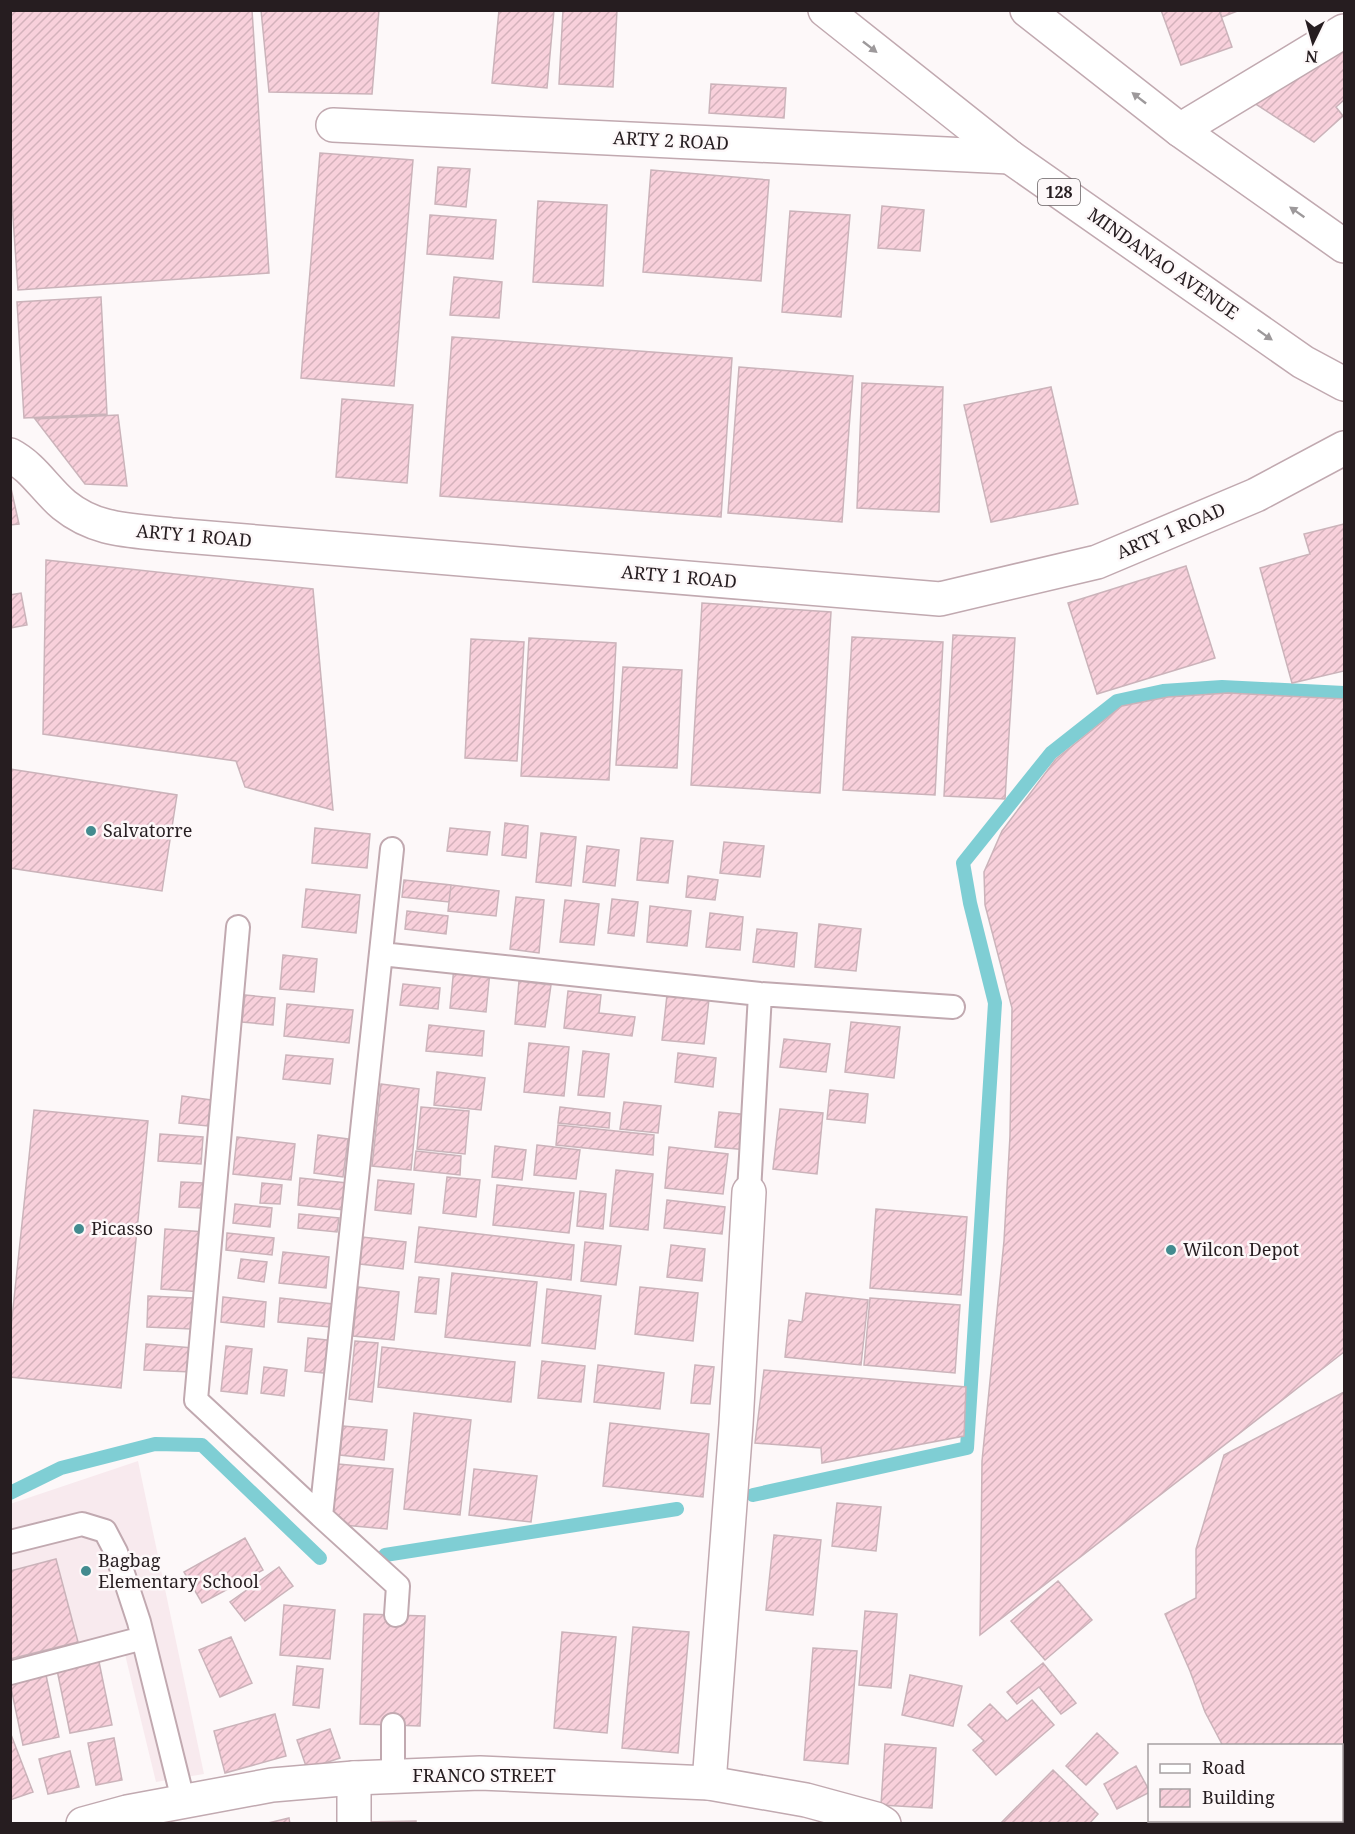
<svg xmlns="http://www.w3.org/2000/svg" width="1355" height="1834" font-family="'Noto Serif',serif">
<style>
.built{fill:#f8eaee}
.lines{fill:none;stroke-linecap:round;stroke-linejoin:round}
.stream{stroke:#7fced4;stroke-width:14}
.building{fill:url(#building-hatch);stroke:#cbb3ba;stroke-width:1.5}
.service-casing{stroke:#c1a9b0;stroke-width:26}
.minor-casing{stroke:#c1a9b0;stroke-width:36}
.tertiary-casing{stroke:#c1a9b0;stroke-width:36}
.primary-casing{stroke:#c1a9b0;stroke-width:36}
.service{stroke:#fff;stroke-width:22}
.minor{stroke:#fff;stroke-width:33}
.tertiary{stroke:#fff;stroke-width:33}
.primary{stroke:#fff;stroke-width:33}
.oneway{fill:#9d999b}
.poi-dot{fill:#438b8f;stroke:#fdf8f9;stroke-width:2}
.labels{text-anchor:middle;stroke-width:5;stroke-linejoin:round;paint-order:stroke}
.shield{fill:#fdf8f9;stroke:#665f61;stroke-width:1.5}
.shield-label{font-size:16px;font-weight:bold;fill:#261d20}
.street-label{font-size:18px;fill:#261d20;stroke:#fdf8f9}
.poi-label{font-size:18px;fill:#261d20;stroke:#fdf8f9;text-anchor:start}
</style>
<defs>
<pattern id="building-hatch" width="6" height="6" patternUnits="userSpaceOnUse" patternTransform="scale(1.5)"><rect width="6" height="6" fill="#f8d0db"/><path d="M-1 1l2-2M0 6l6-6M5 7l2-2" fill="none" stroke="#d4b2bc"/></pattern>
</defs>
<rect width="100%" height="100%" fill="#fdf8f9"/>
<path class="built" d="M138 1461 204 1774 156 1782 121 1638 11 1666 10 1504Z"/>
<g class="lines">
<path class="stream" d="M10 1493 61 1468 155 1444 202 1445 320 1558
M753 1495 967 1448 995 1003 970 903 963 863 1051 753 1117 701 1163 691 1222 687 1344 693
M385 1555 677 1509"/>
</g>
<path class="building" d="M10 10H252L269 273 18 290 10 174Z
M261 10H379L372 94 269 92Z
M499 10H554L547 88 492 83Z
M563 10H617L613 87 559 84Z
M1161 10H1219L1232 47 1181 65Z
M1219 10H1240L1222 17Z
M1344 40V100L1336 107 1343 116 1314 142 1254 103Z
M711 84 786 88 784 118 709 113Z
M320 153 413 160 394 386 301 378Z
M438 167 470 169 466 207 435 204Z
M651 170 769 180 761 281 643 272Z
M538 201 607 205 603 286 533 282Z
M882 206 924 210 920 251 878 248Z
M790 211 850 215 841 317 782 312Z
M430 215 496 220 493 259 427 254Z
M454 277 502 282 499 318 450 315Z
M101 297 107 414 24 418 17 302Z
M452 337 732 358 721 517 440 496Z
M739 367 853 376 842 522 728 513Z
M862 383 943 387 939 512 857 508Z
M1051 387 1078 504 991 522 964 405Z
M342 399 413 405 407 483 336 477Z
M118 415 127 486 85 484 35 419Z
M10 484 19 524 10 525Z
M1344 524V671L1292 683 1260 568 1310 554 1304 534Z
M46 560 313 589 333 810 245 787 236 761 43 734Z
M1186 566 1215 658 1097 694 1068 603Z
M21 593 27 625 10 628V595Z
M702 603 831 612 820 793 691 785Z
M953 635 1015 638 1005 799 944 796Z
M852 637 943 642 935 795 843 790Z
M529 638 616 643 609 780 521 776Z
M471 639 524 642 517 761 465 758Z
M623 667 682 670 677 768 616 765Z
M1228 693 1344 699V1352L980 1635 982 1461 1004 1241 1010 1136 1012 1008 985 905 984 872 1002 831 1056 759 1122 706 1168 697Z
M10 769 177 795 162 891 10 868Z
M505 823 528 826 526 858 502 855Z
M315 828 370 834 367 868 312 863Z
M450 828 490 832 487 855 447 851Z
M541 833 576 837 571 886 536 882Z
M641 838 673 841 668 883 637 880Z
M724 842 764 846 760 877 720 873Z
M587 846 619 850 615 886 583 882Z
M688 876 718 880 715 900 686 897Z
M404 880 451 885 449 902 402 897Z
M451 885 499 891 496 916 448 911Z
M306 889 360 895 356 933 302 927Z
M516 897 544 900 539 953 510 949Z
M612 899 638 902 634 936 608 933Z
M565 900 599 904 594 945 560 942Z
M650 906 691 911 687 946 647 942Z
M407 911 448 916 446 934 405 929Z
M710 913 743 917 740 950 706 947Z
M819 924 861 929 856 971 815 967Z
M757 929 797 933 794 967 753 962Z
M283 955 317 959 314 992 280 989Z
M454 967 490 971 486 1012 450 1008Z
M519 981 551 985 545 1027 515 1024Z
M403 984 440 988 438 1009 400 1005Z
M568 991 601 995 599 1013 635 1017 632 1036 564 1028Z
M245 995 275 998 273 1025 242 1022Z
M667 995 709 999 704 1044 662 1040Z
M287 1004 353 1010 349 1043 284 1036Z
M851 1022 900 1027 894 1078 845 1072Z
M429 1025 484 1031 482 1056 426 1051Z
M784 1039 830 1044 826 1072 780 1067Z
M529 1043 569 1047 564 1096 524 1092Z
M583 1051 609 1054 604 1097 578 1095Z
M678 1053 716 1058 713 1087 675 1082Z
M286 1055 333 1059 330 1084 283 1079Z
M437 1072 485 1078 481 1110 434 1105Z
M381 1084 419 1089 411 1170 372 1166Z
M830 1090 868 1094 865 1123 827 1119Z
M182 1096 211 1100 208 1126 179 1123Z
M624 1102 661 1106 658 1133 620 1129Z
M421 1107 469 1111 465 1154 417 1149Z
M560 1107 610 1113 609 1128 558 1123Z
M780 1109 823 1113 817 1174 773 1169Z
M34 1110 148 1121 121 1388 10 1377V1337Z
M719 1112 751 1115 748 1150 715 1147Z
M558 1125 654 1135 653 1155 556 1145Z
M160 1134 203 1137 201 1164 158 1161Z
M318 1135 348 1139 343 1177 314 1173Z
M237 1137 295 1144 291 1180 233 1174Z
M537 1145 580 1150 576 1179 534 1175Z
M495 1146 526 1150 522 1180 492 1177Z
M669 1147 728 1154 723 1194 665 1188Z
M416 1151 461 1156 460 1175 414 1170Z
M616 1170 653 1174 648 1230 610 1226Z
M447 1177 480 1180 476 1217 443 1213Z
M300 1178 347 1183 344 1210 298 1205Z
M378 1180 414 1184 411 1214 375 1210Z
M181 1182 203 1183 201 1208 179 1207Z
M262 1183 282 1185 280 1204 260 1203Z
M497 1185 574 1193 569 1233 493 1225Z
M580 1191 606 1194 603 1229 577 1226Z
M667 1200 725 1207 722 1234 664 1228Z
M235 1204 272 1208 270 1227 233 1223Z
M876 1209 967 1217 961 1295 870 1288Z
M299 1214 339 1218 337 1232 298 1228Z
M419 1227 574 1245 571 1280 415 1262Z
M165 1229 205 1232 202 1292 161 1289Z
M227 1233 274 1238 272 1255 226 1250Z
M362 1237 406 1242 403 1269 360 1264Z
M585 1242 621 1246 616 1285 581 1281Z
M671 1245 705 1249 702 1281 667 1277Z
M283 1252 329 1257 326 1288 279 1283Z
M241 1259 267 1262 264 1282 238 1278Z
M452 1273 537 1282 530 1346 445 1337Z
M419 1277 439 1279 436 1314 415 1312Z
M358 1287 399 1292 394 1340 353 1336Z
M640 1287 698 1293 693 1341 635 1334Z
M547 1289 601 1296 595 1349 542 1343Z
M806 1293 868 1300 861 1365 785 1357 789 1320 802 1322Z
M148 1296 193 1298 191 1329 147 1327Z
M223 1297 266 1302 264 1327 221 1322Z
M280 1298 333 1304 330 1327 278 1322Z
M870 1298 960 1305 955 1373 864 1365Z
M308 1338 336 1341 332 1374 305 1371Z
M355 1341 378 1343 372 1402 349 1399Z
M146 1344 193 1348 192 1372 144 1370Z
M226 1346 252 1349 247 1394 221 1391Z
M382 1347 515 1362 511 1402 378 1387Z
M542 1361 585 1366 581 1402 538 1398Z
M598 1365 664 1373 660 1409 594 1402Z
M695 1365 714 1367 710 1404 691 1403Z
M264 1367 287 1370 284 1396 261 1393Z
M764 1370 966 1387 964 1436 822 1463 821 1448 755 1443Z
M1344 1392V1824H1259L1258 1820H1342V1746H1223L1205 1712 1190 1671 1165 1614 1196 1598V1549L1224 1455Z
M414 1413 471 1420 460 1515 404 1509Z
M610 1423 709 1434 703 1497 603 1486Z
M343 1426 387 1430 384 1460 340 1455Z
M338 1464 393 1469 387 1529 332 1524Z
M474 1469 537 1476 531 1522 469 1515Z
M837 1503 881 1507 876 1551 832 1546Z
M774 1535 821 1540 813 1615 766 1610Z
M245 1538 263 1570 202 1603 184 1572Z
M56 1559 78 1642 10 1659V1571Z
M279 1567 293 1586 245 1621 230 1602Z
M1058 1581 1092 1620 1045 1660 1011 1621Z
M284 1605 335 1610 330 1659 280 1655Z
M865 1611 897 1614 891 1688 859 1685Z
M364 1614 425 1616 420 1726 360 1724Z
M633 1627 689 1632 678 1753 622 1748Z
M562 1632 616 1637 607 1733 554 1728Z
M231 1637 252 1683 220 1697 199 1650Z
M813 1648 857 1651 848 1764 804 1760Z
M98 1657 112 1725 70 1733 56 1665Z
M1043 1663 1076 1703 1061 1714 1039 1687 1017 1704 1007 1692Z
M297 1666 323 1669 319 1708 293 1705Z
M46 1675 59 1737 23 1745 10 1683Z
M910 1675 962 1686 953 1726 902 1715Z
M1032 1700 1054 1725 996 1775 973 1750 984 1741 968 1725 990 1704 1007 1721Z
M275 1714 286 1756 225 1773 214 1731Z
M330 1729 340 1758 307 1769 297 1740Z
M10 1732 33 1792 10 1800Z
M1097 1733 1118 1753 1086 1785 1066 1766Z
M114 1738 122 1780 96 1785 88 1743Z
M885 1744 936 1748 932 1808 881 1805Z
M70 1751 79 1787 48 1794 39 1759Z
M1136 1766 1150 1792 1117 1809 1104 1784Z
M1053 1770 1098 1814 1089 1824H1000Z
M289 1818 290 1824H264Z
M416 1821V1824H364V1822Z"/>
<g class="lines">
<g class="service-casing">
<path id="service" d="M392 849 321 1516 398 1586 396 1615
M238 927 196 1400 321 1516
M381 954 760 994 953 1007
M749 1192 760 994
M10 1542 82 1524 105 1531 116 1552 139 1622 183 1800
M10 1673 143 1638
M393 1725V1776"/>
</g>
<g class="minor-casing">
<path id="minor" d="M333 125 1010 157
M1180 130 1344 31
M10 455C33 467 45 489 64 505 97 532 133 530 173 535L940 599 1097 562 1256 495 1344 448
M709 1783 736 1424 749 1192
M354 1824V1778"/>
</g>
<g class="tertiary-casing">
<path id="tertiary" d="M83 1824 127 1812 272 1785 354 1778 480 1773 709 1783 806 1800 876 1819 884 1824"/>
</g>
<g class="primary-casing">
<path id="primary" d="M825 10 1010 157 1303 362 1344 384
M1027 10 1180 130 1344 246"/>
</g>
<use href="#service" class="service"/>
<use href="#minor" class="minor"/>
<use href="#tertiary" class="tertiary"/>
<use href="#primary" class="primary"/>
</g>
<defs><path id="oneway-solid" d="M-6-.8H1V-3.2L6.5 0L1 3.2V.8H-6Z" transform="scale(1.5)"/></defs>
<g class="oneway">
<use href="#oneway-solid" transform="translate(870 47) rotate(38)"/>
<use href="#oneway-solid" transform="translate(1139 98) rotate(-142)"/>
<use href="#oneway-solid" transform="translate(1297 212) rotate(-145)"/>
<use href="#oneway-solid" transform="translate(1265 335) rotate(35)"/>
</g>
<g class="poi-dot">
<circle cx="91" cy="831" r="6"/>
<circle cx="79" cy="1229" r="6"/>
<circle cx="1171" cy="1250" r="6"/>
<circle cx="86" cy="1571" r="6"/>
</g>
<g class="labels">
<rect class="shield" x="1038" y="179" width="42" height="26" rx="4.5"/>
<g class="shield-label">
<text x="1059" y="198">128</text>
</g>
<g class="street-label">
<text transform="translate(671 141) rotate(3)" y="6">ARTY 2 ROAD</text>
<text transform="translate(1163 264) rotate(35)" y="6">MINDANAO AVENUE</text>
<text transform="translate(1171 531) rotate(-23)" y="6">ARTY 1 ROAD</text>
<text transform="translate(194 536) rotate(5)" y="6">ARTY 1 ROAD</text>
<text transform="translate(679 577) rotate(5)" y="6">ARTY 1 ROAD</text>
<text x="484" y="1782">FRANCO STREET</text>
</g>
<g class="poi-label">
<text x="103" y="837">Salvatorre</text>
<text x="91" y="1235">Picasso</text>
<text x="1183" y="1256">Wilcon Depot</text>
<text x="98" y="1567">Bagbag<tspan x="98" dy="21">Elementary School</tspan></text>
</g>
</g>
<rect width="1355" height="1834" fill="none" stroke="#261d20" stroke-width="24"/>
<rect x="1148" y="1744" width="195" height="78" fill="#fdf8f9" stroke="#a7a0a2" stroke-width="1.5"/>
<rect x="1160" y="1764" width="30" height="9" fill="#ffffff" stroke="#a7a0a2" stroke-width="1.5"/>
<text x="1202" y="1774" font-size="18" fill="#261d20">Road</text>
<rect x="1160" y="1789" width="30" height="18" fill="url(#building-hatch)" stroke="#a7a0a2" stroke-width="1.5"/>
<text x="1202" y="1804" font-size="18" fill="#261d20">Building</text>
<g transform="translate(1313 42) rotate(185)" stroke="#fdf8f9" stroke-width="4.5" paint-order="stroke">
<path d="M0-4.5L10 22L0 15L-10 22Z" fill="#261d20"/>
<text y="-9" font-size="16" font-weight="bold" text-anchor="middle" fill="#261d20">N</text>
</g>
</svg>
